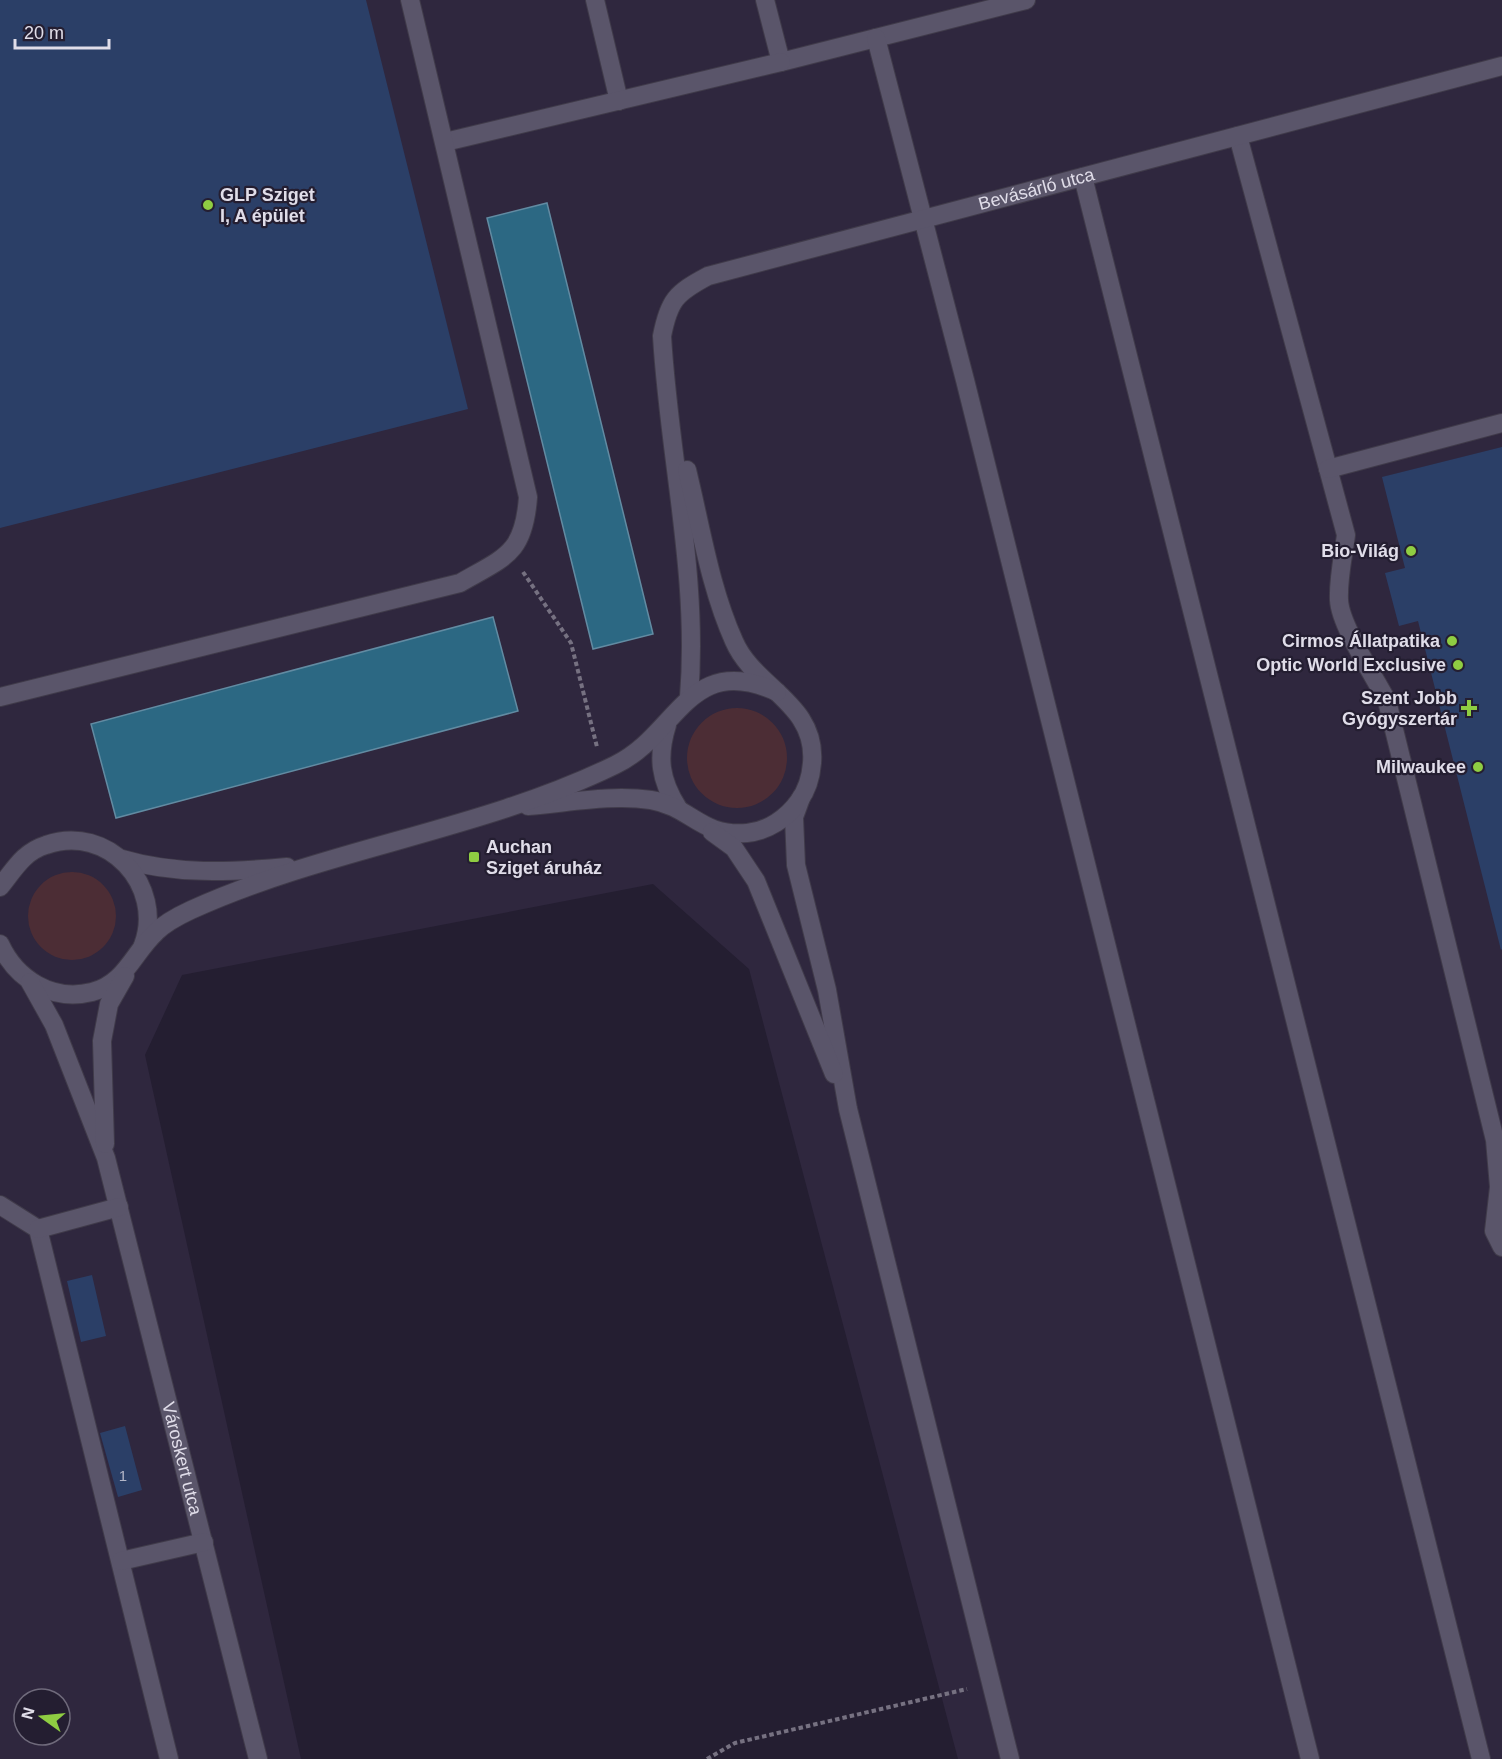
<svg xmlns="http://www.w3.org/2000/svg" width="1502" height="1759" font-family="Helvetica,sans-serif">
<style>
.built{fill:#2f273e;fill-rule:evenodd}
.green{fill:#4c2d35}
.water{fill:#2c6883;stroke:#628ba2;stroke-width:1.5}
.building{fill:#2b3f67}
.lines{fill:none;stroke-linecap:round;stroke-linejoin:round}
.minor-casing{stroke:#403b4a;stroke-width:20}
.path{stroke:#767181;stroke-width:4;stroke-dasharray:4.5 3;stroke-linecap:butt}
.minor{stroke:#5a556a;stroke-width:18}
.poi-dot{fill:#8fcd42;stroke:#241e31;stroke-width:2}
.labels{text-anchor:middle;stroke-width:4.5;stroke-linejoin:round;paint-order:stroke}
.number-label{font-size:15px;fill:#b3b6c8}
.street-label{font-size:18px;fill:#e0dde9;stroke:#241e31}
.poi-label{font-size:18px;font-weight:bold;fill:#e0dde9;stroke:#241e31;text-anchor:end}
</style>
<rect width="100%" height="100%" fill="#241e31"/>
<path class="built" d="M0 0H1502V1759H958L749 969 653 884 182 975 145 1055 301 1759H0ZM24 1699H60V1735H24Z"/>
<path class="green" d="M687 758a50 50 0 1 1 100 0a50 50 0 1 1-100 0Z
M28 916a44 44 0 1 1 88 0a44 44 0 1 1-88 0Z"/>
<path class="water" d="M547 203 653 634 593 649 487 218Z
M493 617 518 711 116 818 91 724Z"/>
<path class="building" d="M0 0H366L468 409 0 528Z
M1502 447V949L1501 950 1418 621 1399 626 1385 573 1405 568 1382 477Z
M92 1275 106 1336 81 1342 67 1281Z
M125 1426 142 1490 118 1497 100 1433Z"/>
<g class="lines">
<g class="minor-casing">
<g id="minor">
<path d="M595 0 619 101"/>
<path d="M765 0 781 62 1026 0"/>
<path d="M876 38 965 380 1310 1759"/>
<path d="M1238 136 1346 535C1343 557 1338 579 1339 600 1340 625 1374 676 1387 701L1495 1140 1499 1187 1494 1231 1502 1247"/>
<path d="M445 142 781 62"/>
<path d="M1083 177 1481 1759"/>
<path d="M1328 469 1502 423"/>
<path d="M0 697 460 583C505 557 524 554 528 497L410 0"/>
<path id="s1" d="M689 697C699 576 669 457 662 336 669 300 676 293 708 276L1502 66"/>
<path d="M667 725C657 757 660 780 678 808"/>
<path d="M801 798 794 817 796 865 827 990 848 1109 1010 1759"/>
<path d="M528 806C568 803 611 794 651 800 692 807 700 837 747 833 768 831 787 818 799 801 807 790 811 776 812 763 817 703 754 688 734 641 710 588 701 527 687 470"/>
<path d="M712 832 734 848 756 881 834 1074"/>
<path d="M122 859C176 875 231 872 287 867"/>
<path d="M0 887C14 870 23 852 46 845 108 823 165 886 143 945"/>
<path d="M0 944C16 979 52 1002 92 992 126 983 133 953 156 932 166 922 178 916 191 910 327 848 480 831 615 765 678 735 688 651 777 692"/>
<path id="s2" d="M30 982 54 1025 106 1158 258 1759"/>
<path d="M105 1144 102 1041 109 1004 125 976"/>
<path d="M0 1205 38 1229 169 1759"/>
<path d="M38 1229 119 1207"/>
<path d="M121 1561 204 1542"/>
</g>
</g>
<path class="path" d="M523 572 571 643 597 747
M707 1759 735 1743 967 1689"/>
<use href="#minor" class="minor"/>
</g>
<g class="poi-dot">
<circle cx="208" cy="205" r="6"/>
<circle cx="1411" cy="551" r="6"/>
<circle cx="1452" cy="641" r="6"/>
<circle cx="1458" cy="665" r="6"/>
<path d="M1466 699h6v6h6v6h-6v6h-6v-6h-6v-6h6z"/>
<circle cx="1478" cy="767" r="6"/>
<rect x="468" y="851" width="12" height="12" rx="3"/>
</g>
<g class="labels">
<g class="number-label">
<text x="123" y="1481">1</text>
</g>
<g class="street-label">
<text dy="6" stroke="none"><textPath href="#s1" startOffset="782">Bevásárló utca</textPath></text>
<text dy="6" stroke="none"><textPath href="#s2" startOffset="502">Városkert utca</textPath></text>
</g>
<g class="poi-label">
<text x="220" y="201" text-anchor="start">GLP Sziget<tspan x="220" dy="21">I, A épület</tspan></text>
<text x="1399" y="557">Bio-Világ</text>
<text x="1440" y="647">Cirmos Állatpatika</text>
<text x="1446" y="671">Optic World Exclusive</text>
<text x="1457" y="704">Szent Jobb<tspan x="1457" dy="21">Gyógyszertár</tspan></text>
<text x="1466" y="773">Milwaukee</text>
<text x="486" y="853" text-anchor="start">Auchan<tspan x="486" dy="21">Sziget áruház</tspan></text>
</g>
</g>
<g transform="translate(42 1717) rotate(285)"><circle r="28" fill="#241e31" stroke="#6f6a7b" stroke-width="1.5"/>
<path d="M0-4.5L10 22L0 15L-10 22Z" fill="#8fcd42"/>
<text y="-9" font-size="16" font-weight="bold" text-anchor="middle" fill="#e0dde9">N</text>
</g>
<path d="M15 39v9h94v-9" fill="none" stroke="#e0dde9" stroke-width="3"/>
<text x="24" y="39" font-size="18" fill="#e0dde9" stroke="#241e31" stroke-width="4.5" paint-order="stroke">20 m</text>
</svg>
